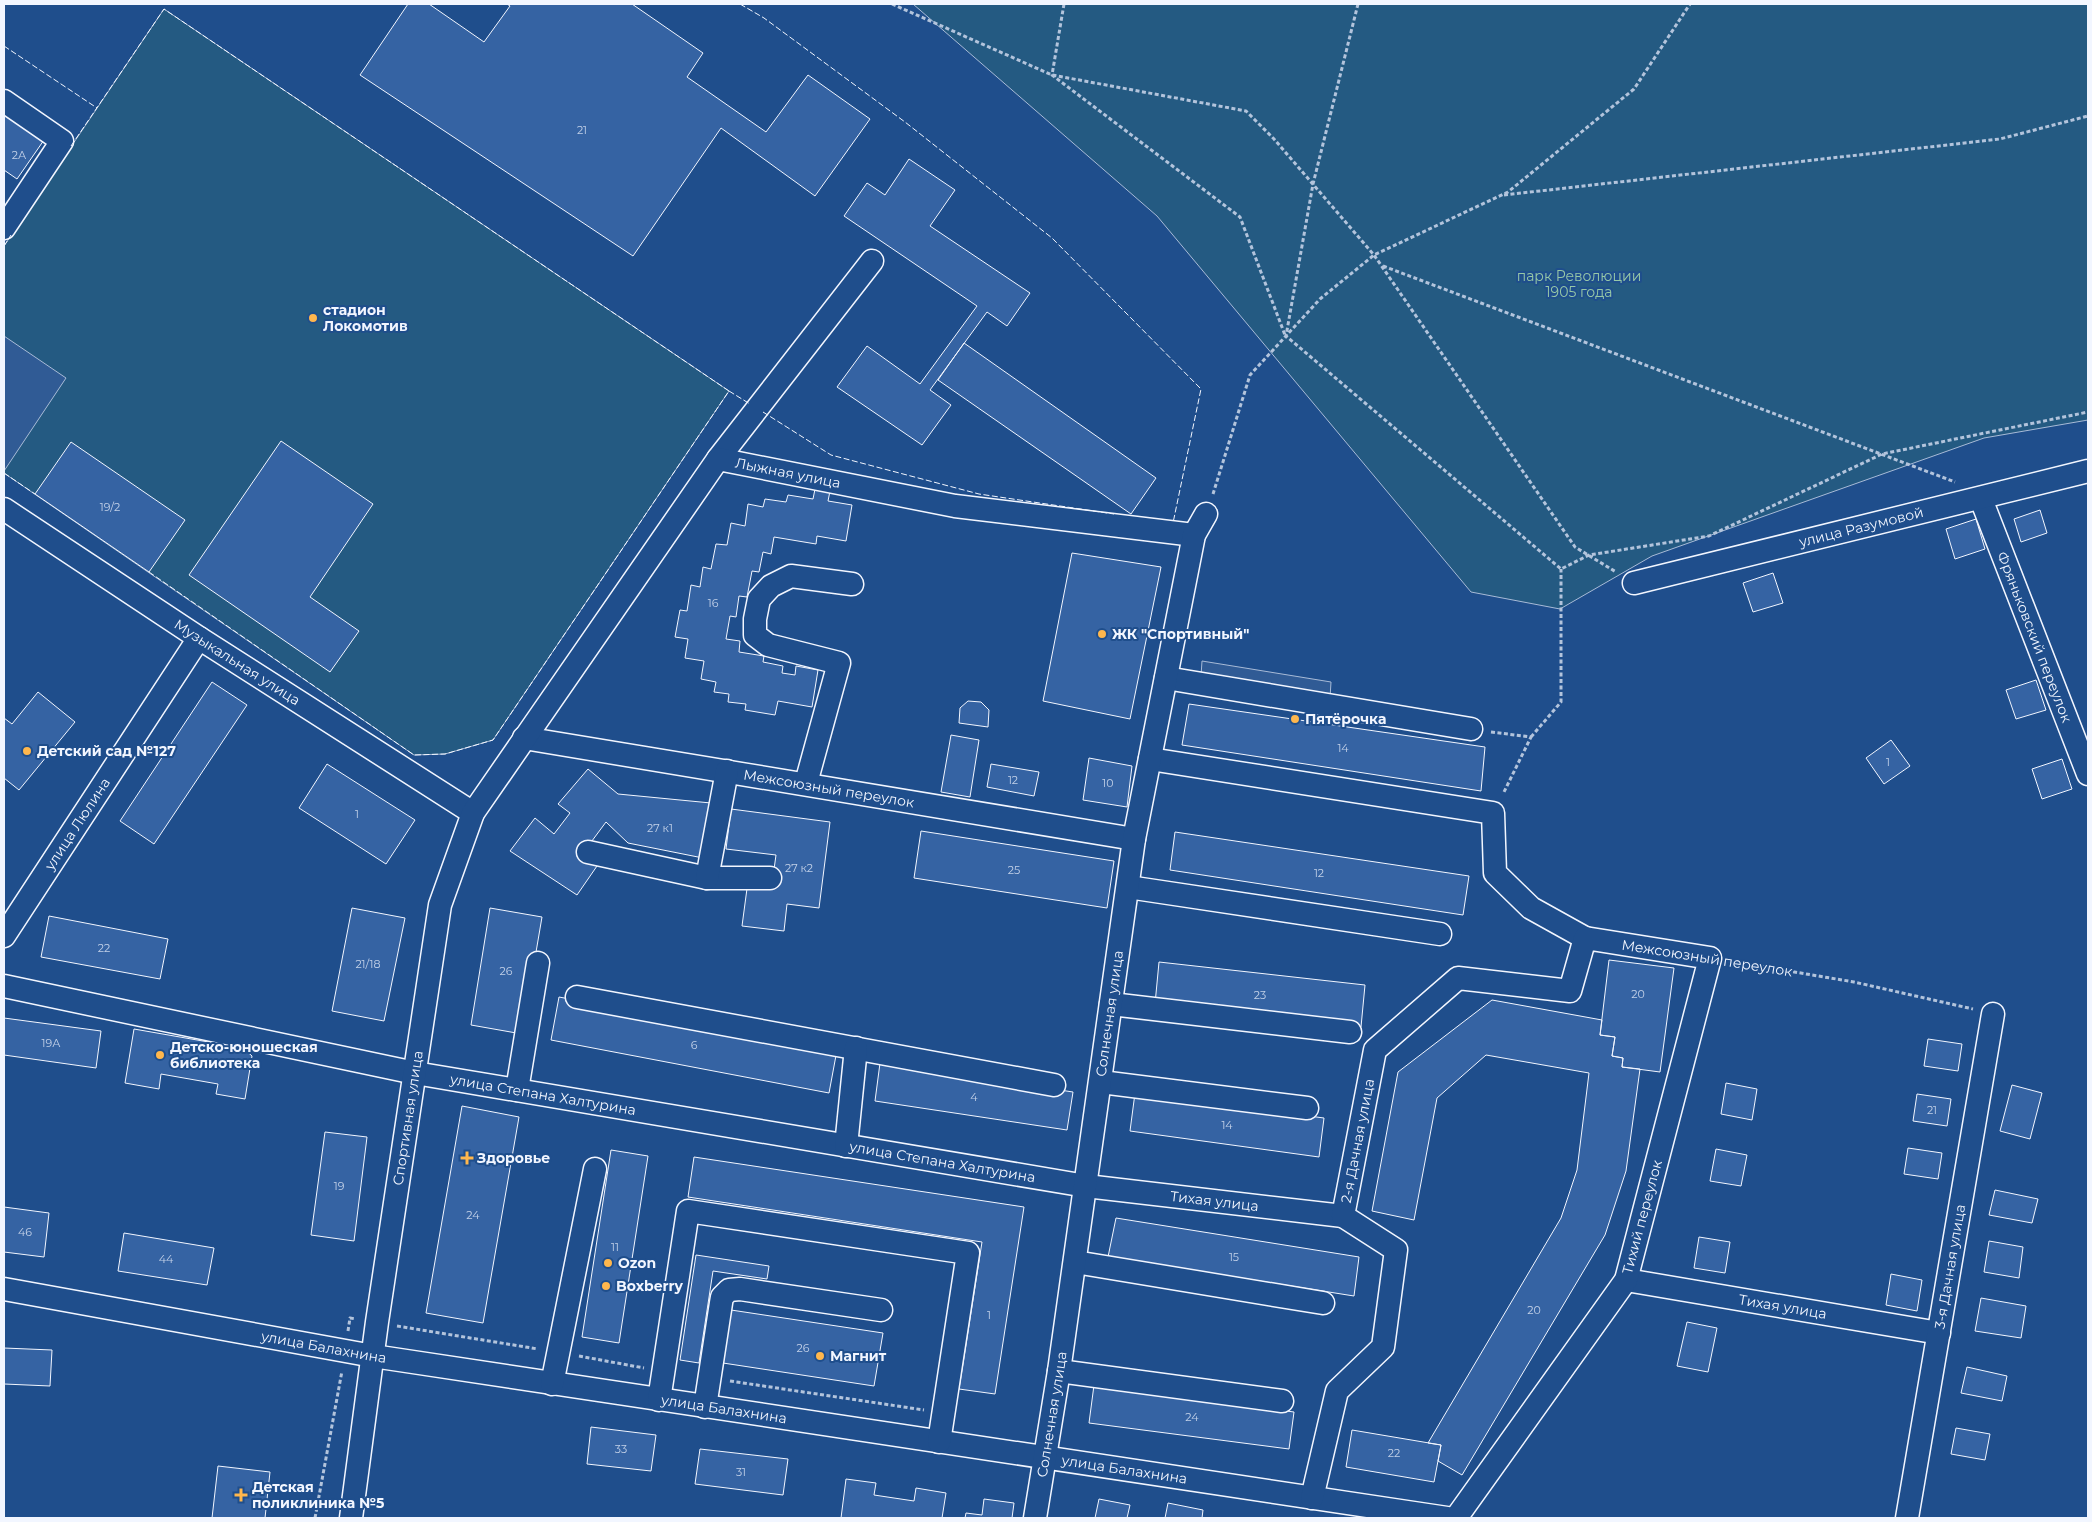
<svg xmlns="http://www.w3.org/2000/svg" width="2092" height="1522" font-family="Montserrat,sans-serif">
<style>
.green{fill:#245a82;stroke:#a8bbd7}
.parking{fill:#305b95;stroke:#a8bbd7}
.building{fill:#3563a3;stroke:#f2f6ff}
.lines{fill:none;stroke-linecap:round;stroke-linejoin:round}
.minor-casing{stroke:#f2f6ff;stroke-width:25}
.path{stroke:#b3c4dc;stroke-width:3;stroke-dasharray:4 2.5;stroke-linecap:butt}
.minor{stroke:#1f4e8c;stroke-width:22}
.fence{stroke:#f2f6ff;stroke-width:1;stroke-dasharray:6 2.5;stroke-linecap:butt}
.poi-dot{fill:#ffb74d;stroke:#1f4e8c;stroke-width:2}
.labels{text-anchor:middle;stroke-width:4;stroke-linejoin:round;paint-order:stroke}
.number-label{font-size:11px;fill:#c3d1e8}
.park-label{font-size:14px;fill:#97c8a6;stroke:#1f4e8c}
.poi-label{font-size:14px;font-weight:bold;fill:#f2f6ff;stroke:#1f4e8c;text-anchor:start}
.street-label{font-size:14px;fill:#f2f6ff;stroke:#1f4e8c}
</style>
<rect width="100%" height="100%" fill="#1f4e8c"/>
<path class="green" d="M913 4H2088V420L1984 438 1652 556 1560 609 1471 592 1157 216Z
M164 9 729 391 493 740 445 754 414 755 4 473V246Z"/>
<path class="parking" d="M4 336 66 378 4 471Z
M1202 661 1331 682 1330 698 1201 676Z"/>
<path class="building" d="M408 4H429L484 42 510 6 507 4H632L703 53 687 77 766 132 808 75 870 119 815 196 721 128 633 256 360 75Z
M4 113 44 140 17 179 4 170Z
M909 159 955 190 930 226 1030 293 1007 326 987 312 930 390 951 405 922 445 837 387 867 346 920 384 977 306 844 216 867 183 885 195Z
M964 343 1156 478 1131 514 938 380Z
M281 441 373 504 310 597 359 631 330 672 189 575Z
M71 442 185 520 149 572 35 494Z
M815 489 830 491 828 501 852 505 846 541 817 536 816 544 774 537 771 554 763 552 759 572 752 571 747 597 739 596 736 617 730 616 726 639 740 641 739 652 764 656 763 662 783 666 782 673 795 675 796 666 818 670 812 707 778 701 775 715 745 710 746 704 728 702 729 694 714 692 716 682 701 679 704 661 685 658 688 639 675 637 680 610 687 611 691 585 700 587 703 567 711 569 716 544 727 545 731 523 745 526 748 504 763 507 765 499 786 502 788 495 813 499Z
M2040 510 2047 533 2021 542 2014 519Z
M1976 519 1985 549 1955 559 1946 529Z
M1072 553 1161 567 1130 719 1043 701Z
M1773 573 1783 603 1753 612 1743 583Z
M2036 680 2046 710 2016 719 2006 690Z
M212 682 247 705 154 844 120 821Z
M38 692 75 722 19 790 4 778V718L12 724Z
M968 701 981 702 989 710 988 727 959 723 960 708Z
M1189 704 1485 747 1481 791 1182 745Z
M951 735 979 740 970 797 941 792Z
M1891 740 1910 766 1884 784 1866 758Z
M1089 758 1132 766 1127 807 1083 800Z
M2062 759 2072 789 2042 799 2032 769Z
M327 764 415 820 386 864 299 808Z
M991 764 1039 772 1034 796 987 787Z
M588 769 618 794 711 803 703 858 628 843 606 822 583 853 597 866 577 895 510 851 535 818 554 834 570 813 558 804Z
M731 809 830 822 819 908 787 904 784 931 742 926 748 881 772 884 776 855 726 849Z
M921 831 1114 861 1107 908 914 878Z
M1175 832 1469 876 1463 915 1170 870Z
M352 908 405 918 384 1021 332 1011Z
M490 908 542 917 522 1034 471 1025Z
M49 916 168 939 160 979 41 957Z
M1609 960 1674 968 1660 1072 1622 1067 1623 1058 1612 1056 1615 1037 1600 1035Z
M1159 962 1365 985 1361 1027 1155 1004Z
M559 997 837 1050 829 1093 551 1040Z
M1492 1000 1602 1020 1600 1035 1615 1037 1612 1056 1623 1058 1622 1067 1640 1069 1626 1171 1605 1235 1462 1475 1438 1461 1441 1445 1428 1443 1561 1218 1577 1170 1589 1073 1486 1055 1437 1098 1414 1220 1372 1211 1398 1072Z
M4 1018 101 1031 96 1068 4 1055Z
M134 1029 243 1048 252 1056 245 1099 216 1094 218 1084 161 1074 159 1089 125 1083Z
M1928 1039 1962 1044 1958 1071 1924 1066Z
M880 1063 1073 1092 1067 1130 875 1101Z
M1726 1083 1757 1089 1752 1120 1721 1114Z
M2012 1085 2042 1093 2030 1139 2000 1131Z
M1135 1093 1324 1118 1319 1157 1130 1131Z
M1917 1094 1951 1099 1947 1126 1913 1121Z
M462 1106 519 1117 483 1323 426 1313Z
M325 1132 367 1137 354 1241 311 1235Z
M1908 1148 1942 1153 1938 1179 1904 1174Z
M1716 1149 1747 1155 1741 1186 1710 1181Z
M611 1150 648 1156 619 1343 582 1337Z
M694 1157 1024 1207 995 1394 959 1389 982 1242 688 1197Z
M1995 1190 2038 1199 2032 1223 1989 1215Z
M4 1207 49 1213 44 1257 4 1252Z
M1116 1218 1359 1257 1354 1296 1108 1257Z
M124 1233 214 1248 207 1285 118 1271Z
M1699 1237 1730 1242 1725 1273 1694 1268Z
M1989 1241 2023 1247 2019 1278 1984 1272Z
M696 1255 769 1266 767 1279 713 1271 699 1363 680 1360Z
M1891 1274 1922 1280 1917 1311 1886 1305Z
M1981 1298 2026 1306 2021 1338 1975 1331Z
M731 1310 883 1333 874 1386 723 1363Z
M1687 1322 1717 1328 1708 1372 1677 1366Z
M4 1348 52 1350 50 1386 4 1384Z
M1967 1367 2007 1376 2002 1401 1961 1393Z
M1094 1385 1294 1412 1289 1449 1089 1423Z
M591 1427 656 1435 651 1471 587 1464Z
M1956 1428 1990 1434 1985 1460 1951 1454Z
M1352 1430 1441 1445 1434 1482 1346 1467Z
M700 1449 788 1459 783 1495 695 1484Z
M218 1466 270 1472 265 1518H212Z
M846 1479 876 1483 874 1495 914 1501 916 1488 946 1493 942 1518H841Z
M984 1499 1014 1503 1012 1518H965L966 1513 982 1515Z
M1099 1499 1130 1505 1127 1518H1095Z
M1168 1503 1203 1510 1202 1518H1165Z"/>
<g class="lines">
<g class="minor-casing">
<g id="minor">
<path d="M4 101 62 141 4 228"/>
<path d="M718 459 872 261"/>
<path id="s1" d="M1981 499 2088 774"/>
<path id="s2" d="M4 509 199 638 473 813"/>
<path id="s3" d="M1634 583 2088 471"/>
<path d="M1166 678 1471 729"/>
<path id="s4" d="M524 738 1134 839"/>
<path d="M1150 759 1493 813 1495 873 1531 908 1585 938"/>
<path d="M806 783 839 663 768 645 755 635V619L759 599 771 586 791 576 852 584"/>
<path d="M588 852 707 878H770"/>
<path d="M707 878 727 771"/>
<path d="M1128 887 1440 934"/>
<path id="s5" d="M4 936 199 638"/>
<path id="s6" d="M4 986 415 1073 1086 1186 1343 1216"/>
<path d="M577 997 1054 1085"/>
<path d="M1111 1004 1350 1032"/>
<path d="M1101 1082 1307 1108"/>
<path d="M517 1090 538 963"/>
<path d="M846 1146 856 1048"/>
<path d="M1075 1262 1323 1303"/>
<path id="s7" d="M1626 1280 1939 1333"/>
<path id="s8" d="M4 1289 373 1356 1447 1518"/>
<path d="M1059 1371 1282 1401"/>
<path d="M552 1384 595 1169"/>
<path d="M659 1400 688 1211 968 1253 939 1442"/>
<path d="M705 1407 721 1303 722 1297 729 1290 740 1289 881 1310"/>
<path id="s9" d="M1312 1498 1337 1391 1383 1347 1396 1250 1343 1216 1375 1050 1458 978 1570 991 1585 938 1710 958 1626 1280 1456 1518"/>
<path id="s10" d="M351 1518 377 1322 440 905 473 813 718 459 955 506 1194 535"/>
<path id="s11" d="M1035 1518 1059 1371 1134 839 1194 535 1206 514"/>
<path id="s12" d="M1907 1518 1993 1014"/>
</g>
</g>
<path class="path" d="M892 4 1052 75 1246 111 1274 139 1374 255 1575 547 1616 572
M1064 4 1052 75 1240 217 1285 335
M1358 4 1313 184 1286 336 1561 569 1589 555 1709 536 1882 454 2088 412
M1504 195 2000 139 2088 116
M1383 266 1955 482
M1213 494 1250 375 1320 299 1374 255 1508 192 1634 89 1690 4
M1491 732 1531 737 1503 794
M1531 737 1561 702V569
M1729 961 1854 982 1973 1009
M397 1326 538 1349
M348 1331 350 1318 356 1319
M579 1356 644 1368
M730 1381 924 1410
M315 1518 342 1371"/>
<use href="#minor" class="minor"/>
<path class="fence" d="M740 4 764 18 905 122 1052 238 1201 389 1173 523
M4 46 97 108
M71 146 164 9 729 391 493 740 445 754 414 755 149 572
M4 246 11 235
M729 391 750 404
M763 412 831 455 979 494 1114 514
M4 473 35 494"/>
</g>
<g class="poi-dot">
<circle cx="313" cy="318" r="5"/>
<circle cx="1102" cy="634" r="5"/>
<circle cx="1295" cy="719" r="5"/>
<circle cx="27" cy="751" r="5"/>
<circle cx="160" cy="1055" r="5"/>
<path d="M464.5 1150.5h5v5h5v5h-5v5h-5v-5h-5v-5h5z"/>
<circle cx="608" cy="1263" r="5"/>
<circle cx="606" cy="1286" r="5"/>
<circle cx="820" cy="1356" r="5"/>
<path d="M238.5 1487.5h5v5h5v5h-5v5h-5v-5h-5v-5h5z"/>
</g>
<g class="labels">
<g class="number-label">
<text x="582" y="134">21</text>
<text x="19" y="159">2А</text>
<text x="110" y="511">19/2</text>
<text x="713" y="607">16</text>
<text x="1343" y="752">14</text>
<text x="1888" y="766">1</text>
<text x="1013" y="784">12</text>
<text x="1108" y="787">10</text>
<text x="357" y="818">1</text>
<text x="660" y="832">27 к1</text>
<text x="799" y="872">27 к2</text>
<text x="1014" y="874">25</text>
<text x="1319" y="877">12</text>
<text x="104" y="952">22</text>
<text x="368" y="968">21/18</text>
<text x="506" y="975">26</text>
<text x="1638" y="998">20</text>
<text x="1260" y="999">23</text>
<text x="51" y="1047">19А</text>
<text x="694" y="1049">6</text>
<text x="974" y="1101">4</text>
<text x="1932" y="1114">21</text>
<text x="1227" y="1129">14</text>
<text x="339" y="1190">19</text>
<text x="473" y="1219">24</text>
<text x="25" y="1236">46</text>
<text x="615" y="1251">11</text>
<text x="1234" y="1261">15</text>
<text x="166" y="1263">44</text>
<text x="1534" y="1314">20</text>
<text x="989" y="1319">1</text>
<text x="803" y="1352">26</text>
<text x="1192" y="1421">24</text>
<text x="621" y="1453">33</text>
<text x="1394" y="1457">22</text>
<text x="741" y="1476">31</text>
</g>
<g class="park-label">
<text x="1579" y="281">парк Революции<tspan x="1579" dy="16">1905 года</tspan></text>
</g>
<g class="poi-label">
<text x="323" y="315">стадион<tspan x="323" dy="16">Локомотив</tspan></text>
<text x="1112" y="639">ЖК "Спортивный"</text>
<text x="1305" y="724">Пятёрочка</text>
<text x="37" y="756">Детский сад №127</text>
<text x="170" y="1052">Детско-юношеская<tspan x="170" dy="16">библиотека</tspan></text>
<text x="477" y="1163">Здоровье</text>
<text x="618" y="1268">Ozon</text>
<text x="616" y="1291">Boxberry</text>
<text x="830" y="1361">Магнит</text>
<text x="252" y="1492">Детская<tspan x="252" dy="16">поликлиника №5</tspan></text>
</g>
<g class="street-label">
<text dy="5" stroke="none"><textPath href="#s10" startOffset="1219">Лыжная улица</textPath></text>
<text dy="5" stroke="none"><textPath href="#s3" startOffset="234">улица Разумовой</textPath></text>
<text dy="5" stroke="none"><textPath href="#s1" startOffset="148">Фряньковский переулок</textPath></text>
<text dy="5" stroke="none"><textPath href="#s2" startOffset="279">Музыкальная улица</textPath></text>
<text dy="5" stroke="none"><textPath href="#s4" startOffset="309">Межсоюзный переулок</textPath></text>
<text dy="5" stroke="none"><textPath href="#s5" startOffset="134">улица Люлина</textPath></text>
<text transform="translate(1707 958) rotate(9)" y="5">Межсоюзный переулок</text>
<text dy="5" stroke="none"><textPath href="#s11" startOffset="510">Солнечная улица</textPath></text>
<text dy="5" stroke="none"><textPath href="#s6" startOffset="550">улица Степана Халтурина</textPath></text>
<text dy="5" stroke="none"><textPath href="#s10" startOffset="404">Спортивная улица</textPath></text>
<text dy="5" stroke="none"><textPath href="#s9" startOffset="411">2-я Дачная улица</textPath></text>
<text dy="5" stroke="none"><textPath href="#s6" startOffset="955">улица Степана Халтурина</textPath></text>
<text dy="5" stroke="none"><textPath href="#s6" startOffset="1230">Тихая улица</textPath></text>
<text transform="translate(1642 1217) rotate(-75)" y="5">Тихий переулок</text>
<text dy="5" stroke="none"><textPath href="#s12" startOffset="255">3-я Дачная улица</textPath></text>
<text dy="5" stroke="none"><textPath href="#s7" startOffset="159">Тихая улица</textPath></text>
<text dy="5" stroke="none"><textPath href="#s8" startOffset="325">улица Балахнина</textPath></text>
<text dy="5" stroke="none"><textPath href="#s8" startOffset="730">улица Балахнина</textPath></text>
<text dy="5" stroke="none"><textPath href="#s11" startOffset="105">Солнечная улица</textPath></text>
<text dy="5" stroke="none"><textPath href="#s8" startOffset="1135">улица Балахнина</textPath></text>
</g>
</g>
<rect width="2092" height="1522" fill="none" stroke="#f2f6ff" stroke-width="10"/>
</svg>
